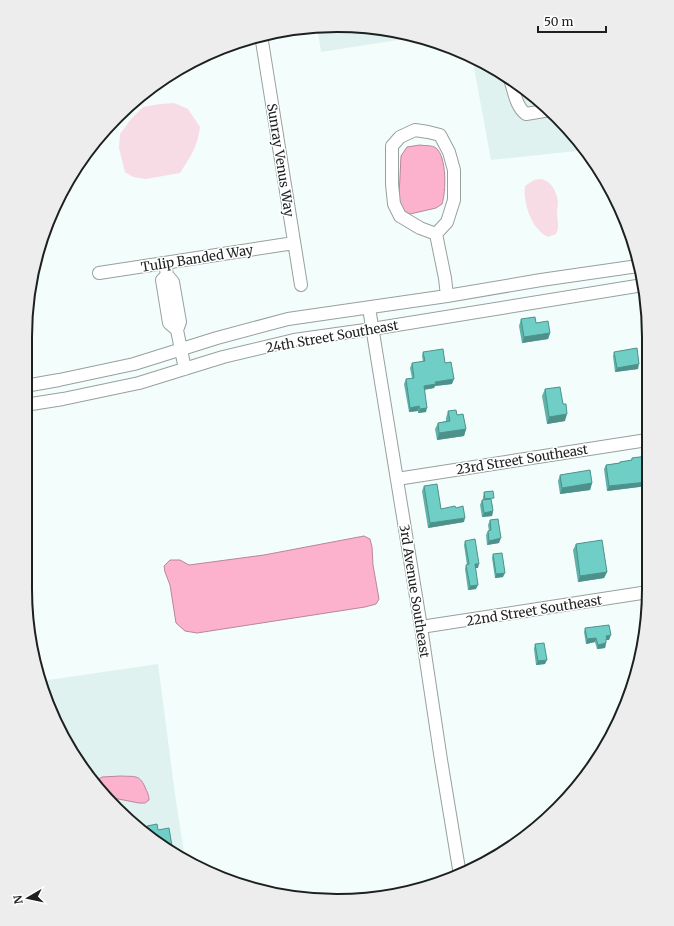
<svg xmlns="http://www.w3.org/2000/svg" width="674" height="926" font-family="Merriweather,serif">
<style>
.built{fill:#e0f2f0}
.green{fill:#f8dce5}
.water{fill:#fcb2cd;stroke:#b98699}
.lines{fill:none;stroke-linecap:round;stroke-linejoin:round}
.minor-casing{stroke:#98a09f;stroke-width:14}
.minor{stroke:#fff;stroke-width:12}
.wall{fill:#5fb2aa}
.shaded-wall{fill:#4e918b}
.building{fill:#6fcfc6;stroke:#4e918b}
.labels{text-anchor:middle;stroke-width:3;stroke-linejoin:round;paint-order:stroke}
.street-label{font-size:13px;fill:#1c201f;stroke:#fff}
.rim{fill:none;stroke:#1c201f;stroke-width:2}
</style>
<rect width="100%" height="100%" fill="#f3fdfc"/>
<path class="built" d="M317 26 377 28 417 37 321 52Z
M472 57 493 67 543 102 584 147 586 150 491 160Z
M158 664 175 794 185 859 131 824 108 797 139 803 149 796 138 777 121 776 102 777 96 781V783L77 762 41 681Z"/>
<path class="green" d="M174 103 188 109 200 127C197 148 191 156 180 173L146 179 133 177 125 172 119 148 120 134 131 119 143 107 160 104Z
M540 179C551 180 557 192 558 202 558 205 557 209 557 212 557 220 560 227 556 234L548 237C531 229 523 203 525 186L534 180Z"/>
<path class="water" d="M420 145C425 146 432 145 436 148 447 157 446 192 442 204L436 208 410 214 402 210 399 197 401 156 407 147Z
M364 536 370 539 372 547 373 565 379 599 376 604 365 607 197 633 185 631 176 623 170 585 165 572 164 566 170 560H180L189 565 264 555Z
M121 776C135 777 139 774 145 787 147 792 149 795 149 800L145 803H139L108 797 96 783V781L102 777Z"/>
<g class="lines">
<g class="minor-casing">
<path id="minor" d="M261 35 301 285
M510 79C514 91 516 107 526 114L550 110
M415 130 428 132 440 135 449 152 454 170V200L447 222 436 234 420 228 400 216 394 204 392 184V146L400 137Z
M436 234 445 278 447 296
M165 263 167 275 173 282 180 322 177 330 185 369
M99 273 294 243
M167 275 162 280 169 323 177 330
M369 308 421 627 441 760 460 875
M25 386 59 380 134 364 217 338 288 319 447 296 541 280 638 266
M25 405 63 399 139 383 223 357 294 340 372 329 643 285
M397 479 647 440
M421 627 648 592"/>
</g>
<use href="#minor" class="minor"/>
</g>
<path class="wall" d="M521 319 536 323 550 333 548 339 522 343 519 326Z
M423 352 445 363 452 384 435 386 434 388 424 390 426 412 418 413V411L409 412 404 384 406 379 412 378 410 368 412 363 423 362 422 356Z
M614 352 638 369 615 372 613 356Z
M545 389 565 421 547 424 542 396Z
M448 411 457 415 466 429 464 436 437 440 435 429 438 423 446 421V418Z
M647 456 648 489 647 486 607 491 604 469 606 465 619 463 620 462 631 460 632 458Z
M560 475 592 483 590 490 560 494 558 481Z
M424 486 441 509 456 508 464 522 428 528 422 491Z
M484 492 492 503 493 511 492 516 482 517 480 505 482 500H483V497Z
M490 520 499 543 487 545 486 535 488 531H489L488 525Z
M643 539 648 561 644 562 641 543Z
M465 541 478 568H475L476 589 468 590 465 569 466 565H467L464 545Z
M576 544 607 572 604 578 578 582 573 550Z
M493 554 503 577 495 578 492 558Z
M585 628 609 640H606V643L605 648 597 649 595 642 586 644 584 632Z
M535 644 545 664 536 665 534 649Z
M147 826 158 830 145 832Z"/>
<path class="shaded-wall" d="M550 333 548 339 522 343 524 337Z
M639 364 638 369 615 372 617 368Z
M454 379 452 384 435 386 434 388 422 390 424 386 435 382Z
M419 406 418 411 409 412 410 408Z
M427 408 426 412 418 413 420 409Z
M567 414 565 421 547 424 549 417Z
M466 429 464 436 437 440 439 433Z
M647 482V486L607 491 609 486Z
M592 483 590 490 560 494 562 488Z
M493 511 492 516 482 517 484 513Z
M465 518 464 522 428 528 430 523Z
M501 538 499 543 487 545 489 541Z
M648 557V561L644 562 645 558Z
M475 564H479L478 568H473Z
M607 572 604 578 578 582 580 576Z
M505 573 503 577 495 578 496 574Z
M478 585 476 589 468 590 470 586Z
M611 635 609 640H606L605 643H604L606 636Z
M596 638 595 642 586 644 587 639Z
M606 643 605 648 597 649 598 645Z
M547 660 545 664 536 665 538 661Z"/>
<path class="building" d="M535 317 536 323 548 321 550 333 524 337 521 319Z
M637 348 639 364 617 368 614 352Z
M443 349 445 363 451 362 454 379 435 382 436 384 424 386 427 408 420 409 419 406 410 408 406 379 414 378 412 363 425 361 423 352Z
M560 387 563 404H566L567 414 549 417 545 389Z
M456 410 457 415 463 414 466 429 439 433 438 423 450 421 448 411Z
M647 456V482L609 486 606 465 620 463V462L632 460V458Z
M590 470 592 483 562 488 560 475Z
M437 484 441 509 455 506 456 508 463 506 465 518 430 523 424 486Z
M493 491 494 498 485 499 484 492Z
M491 499 493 511 484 513 482 500Z
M498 519 501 538 489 541 488 531 491 530 490 520Z
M648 538V557L645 558 643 539Z
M475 539 479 564H475L478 585 470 586 466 565 469 564 465 541Z
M602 540 607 572 580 576 576 544Z
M502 553 505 573 496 574 493 554Z
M609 625 611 635 606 636 607 639H606V643L598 645 596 638 587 639 585 628Z
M544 643 547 660 538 661 535 644Z
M157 824 158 830 169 828 173 852 144 832H148L147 826Z
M177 851 178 855 174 852Z"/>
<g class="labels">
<g class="street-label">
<text transform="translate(281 160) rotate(81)" y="5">Sunray Venus Way</text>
<text transform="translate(197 258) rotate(-9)" y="5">Tulip Banded Way</text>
<text transform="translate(332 336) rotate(-10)" y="5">24th Street Southeast</text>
<text transform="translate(522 459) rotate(-9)" y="5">23rd Street Southeast</text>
<text transform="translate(415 591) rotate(81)" y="5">3rd Avenue Southeast</text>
<text transform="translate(534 610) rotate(-9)" y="5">22nd Street Southeast</text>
</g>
</g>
<path d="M0 0H674V926H0ZM337 32H337A305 305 0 0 1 642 337V589A305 305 0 0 1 337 894H337A305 305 0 0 1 32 589V337A305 305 0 0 1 337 32Z" fill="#ededed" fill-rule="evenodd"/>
<path class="rim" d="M337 32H337A305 305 0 0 1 642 337V589A305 305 0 0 1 337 894H337A305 305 0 0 1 32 589V337A305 305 0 0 1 337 32Z"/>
<g transform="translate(28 898) rotate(261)" stroke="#ffffff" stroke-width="3" paint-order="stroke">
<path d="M0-3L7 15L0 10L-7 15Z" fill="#1c201f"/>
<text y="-6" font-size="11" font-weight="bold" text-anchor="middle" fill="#1c201f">N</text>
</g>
<path d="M538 26v6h68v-6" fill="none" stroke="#1c201f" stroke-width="2"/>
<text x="544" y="26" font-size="12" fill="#1c201f" stroke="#ffffff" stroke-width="3" paint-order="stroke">50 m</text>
</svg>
